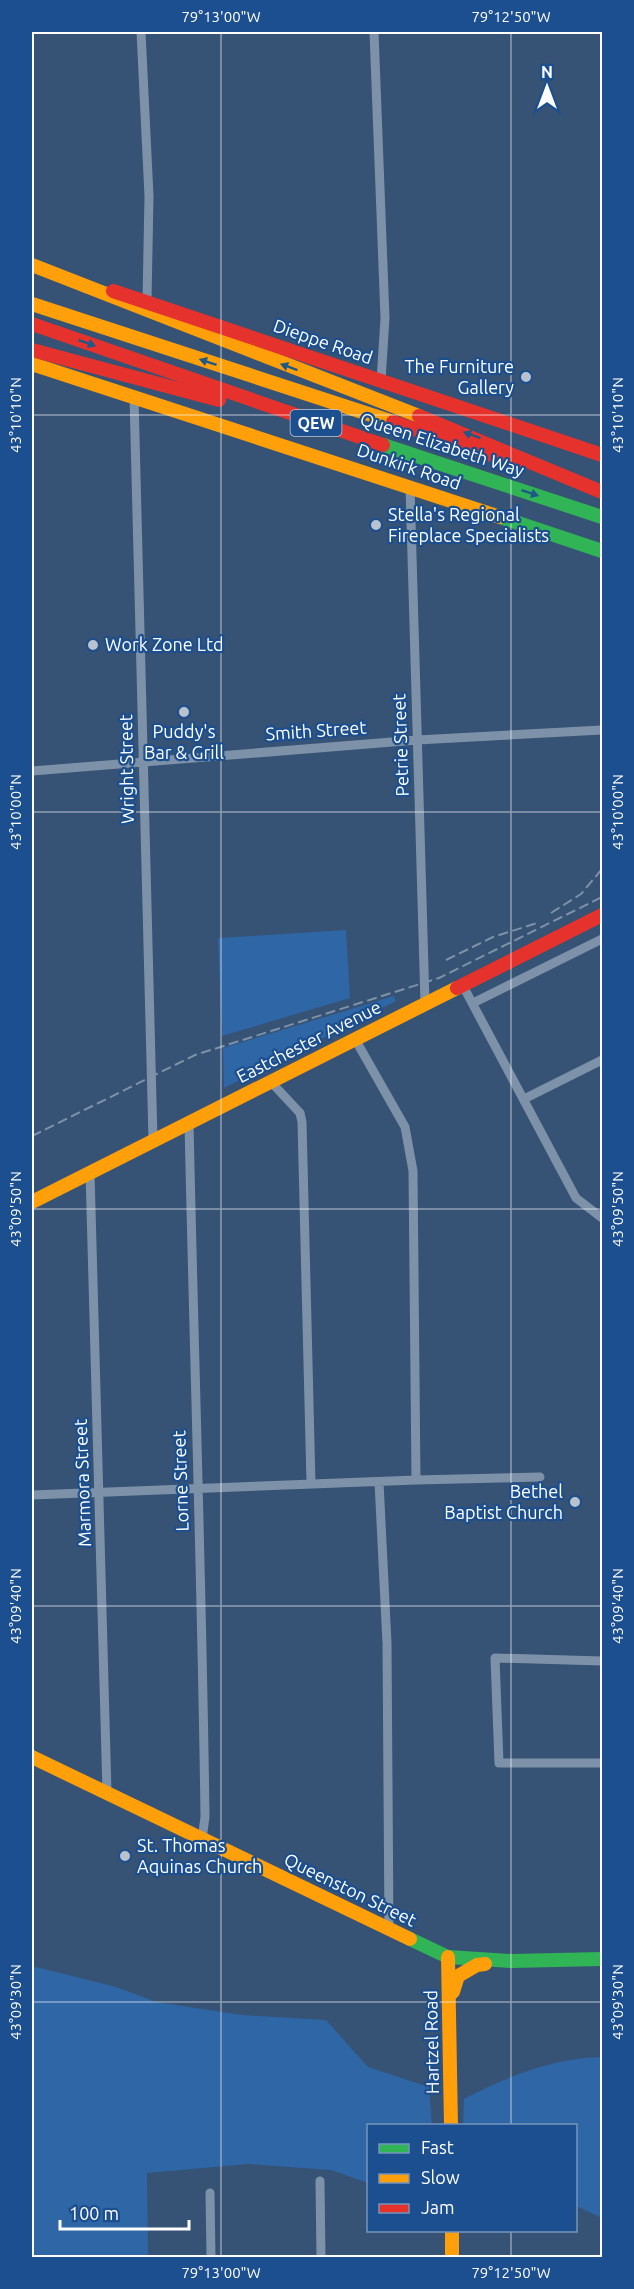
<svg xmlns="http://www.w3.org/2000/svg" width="634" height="2289" font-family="Ubuntu,sans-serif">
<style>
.green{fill:#2f66a5}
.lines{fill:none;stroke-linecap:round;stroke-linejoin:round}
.street{stroke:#7d92a8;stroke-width:9}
.fast{stroke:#30b455;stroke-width:14}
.slow{stroke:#ff9f0a;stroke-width:14}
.jam{stroke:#e5322d;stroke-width:14}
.rail{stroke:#7e92a7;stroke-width:2;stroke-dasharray:10 4.5;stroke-linecap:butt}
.oneway{fill:#1d5989}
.ticks{fill:none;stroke:#fff;stroke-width:1.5;stroke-opacity:0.45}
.poi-dot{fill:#b9c2ce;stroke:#1b4f8f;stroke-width:2}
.labels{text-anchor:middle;stroke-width:4.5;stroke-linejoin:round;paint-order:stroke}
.shield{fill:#1b4f8f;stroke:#bbcadd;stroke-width:1.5}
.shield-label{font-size:16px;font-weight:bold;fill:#fff}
.street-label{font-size:18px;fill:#fff;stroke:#1b4f8f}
.poi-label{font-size:18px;fill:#fff;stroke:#1b4f8f;text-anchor:start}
.neatline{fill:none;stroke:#fff;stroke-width:2}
.ticks-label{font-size:15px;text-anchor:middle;fill:#fff}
</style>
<rect width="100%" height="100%" fill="#365274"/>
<path class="green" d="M346 930 350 998 222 1036 218 938Z
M394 996 396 1001 224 1088 223 1048Z
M32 1966 116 1987 156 2002 242 2015 326 2020 368 2067 429 2087 432 2125 368 2126V2183L331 2170 248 2164 147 2173 148 2257H32Z
M602 2057V2218L576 2206V2126L463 2125 464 2099C507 2076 554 2058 602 2057Z"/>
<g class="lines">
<path class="street" d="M141 32 149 196 147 301
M374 32 385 318 381 381
M134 397 153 1140
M410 487 425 1003
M32 771 417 740 602 730
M462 984 576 1198 602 1218
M473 1003 602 939
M355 1039 405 1127 413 1171 416 1480
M271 1082 300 1113 302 1122 311 1483
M524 1099 602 1060
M189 1123C194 1354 202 1586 205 1817L202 1839
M90 1172 107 1793
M379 1482 387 1643 389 1929
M32 1495 416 1480 540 1477
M602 1661 495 1658 499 1763H602
M320 2181 321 2258
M210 2193 211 2258"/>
<path class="fast" d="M383 445 602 517
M500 517 602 551
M410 1939 448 1957 511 1961 602 1959"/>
<path class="slow" d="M32 265 419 416
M32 304 393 422
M32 364 500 517
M32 1202 457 988
M32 1757 410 1939
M448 1957 451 2126
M453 1992 458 1976 477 1965 485 1964
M452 2230V2258"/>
<path class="jam" d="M113 291 602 455
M32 324 383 445
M32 350 219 400
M419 416 602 492
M393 422 519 464
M457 988 602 915"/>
<path class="rail" d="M551 913 581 894 602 869
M446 960 493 937 537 923
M32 1136 195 1055 439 978 602 897"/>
</g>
<defs><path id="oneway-solid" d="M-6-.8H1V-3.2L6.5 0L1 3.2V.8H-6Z" transform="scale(1.5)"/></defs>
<g class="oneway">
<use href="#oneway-solid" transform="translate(87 343) rotate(19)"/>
<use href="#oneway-solid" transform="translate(208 362) rotate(-162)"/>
<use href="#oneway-solid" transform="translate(289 367) rotate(-160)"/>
<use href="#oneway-solid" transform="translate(472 435) rotate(-160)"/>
<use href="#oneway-solid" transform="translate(530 493) rotate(18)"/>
</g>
<path class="ticks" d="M221 32V2258M511 32V2126M32 415H602M32 812H602M32 1209H602M32 1606H602M32 2002H602M511 2230V2258"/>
<g class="poi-dot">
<circle cx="526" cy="377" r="6"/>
<circle cx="376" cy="525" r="6"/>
<circle cx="93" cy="645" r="6"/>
<circle cx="184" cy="712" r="6"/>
<circle cx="575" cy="1502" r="6"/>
<circle cx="125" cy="1856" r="6"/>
</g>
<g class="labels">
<rect class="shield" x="290.5" y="410" width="51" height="26" rx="4.5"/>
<g class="shield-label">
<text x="316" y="429">QEW</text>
</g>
<g class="street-label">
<text transform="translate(323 342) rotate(19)" y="6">Dieppe Road</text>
<text transform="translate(442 445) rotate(18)" y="6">Queen Elizabeth Way</text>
<text transform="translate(409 467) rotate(19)" y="6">Dunkirk Road</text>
<text transform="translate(316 731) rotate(-4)" y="6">Smith Street</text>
<text transform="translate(401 745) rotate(-92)" y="6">Petrie Street</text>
<text transform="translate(127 769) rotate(-91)" y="6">Wright Street</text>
<text transform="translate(309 1042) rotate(-27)" y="6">Eastchester Avenue</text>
<text transform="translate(181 1481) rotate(-92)" y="6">Lorne Street</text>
<text transform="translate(83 1483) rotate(-92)" y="6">Marmora Street</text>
<text transform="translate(350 1890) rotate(26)" y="6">Queenston Street</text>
<text transform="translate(432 2042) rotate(-91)" y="6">Hartzel Road</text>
</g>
<g class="poi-label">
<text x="514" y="373" text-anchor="end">The Furniture<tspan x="514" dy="21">Gallery</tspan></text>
<text x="388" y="521">Stella's Regional<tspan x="388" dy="21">Fireplace Specialists</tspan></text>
<text x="105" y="651">Work Zone Ltd</text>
<text x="184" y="738" text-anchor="middle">Puddy's<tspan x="184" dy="21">Bar &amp; Grill</tspan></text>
<text x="563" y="1498" text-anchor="end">Bethel<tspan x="563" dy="21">Baptist Church</tspan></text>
<text x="137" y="1852">St. Thomas<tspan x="137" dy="21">Aquinas Church</tspan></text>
</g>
</g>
<rect width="634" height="2289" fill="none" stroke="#1b4f8f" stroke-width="66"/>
<rect x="367" y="2124" width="210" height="108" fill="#1b4f8f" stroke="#7695bc" stroke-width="1.5"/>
<rect x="379" y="2144" width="30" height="9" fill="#30b455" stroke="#7695bc" stroke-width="1.5"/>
<text x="421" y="2154" font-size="18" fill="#ffffff">Fast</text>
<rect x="379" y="2174" width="30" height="9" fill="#ff9f0a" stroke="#7695bc" stroke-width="1.5"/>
<text x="421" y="2184" font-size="18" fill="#ffffff">Slow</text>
<rect x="379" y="2204" width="30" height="9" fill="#e5322d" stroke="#7695bc" stroke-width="1.5"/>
<text x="421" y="2214" font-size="18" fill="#ffffff">Jam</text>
<g transform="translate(547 87)" stroke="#1b4f8f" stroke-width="4.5" paint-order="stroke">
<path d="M0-4.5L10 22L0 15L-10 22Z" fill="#ffffff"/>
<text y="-9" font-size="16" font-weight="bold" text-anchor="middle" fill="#ffffff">N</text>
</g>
<path d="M60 2220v9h129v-9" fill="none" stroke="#ffffff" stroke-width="3"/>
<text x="69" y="2220" font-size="18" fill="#ffffff" stroke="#1b4f8f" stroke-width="4.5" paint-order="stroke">100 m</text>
<rect x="33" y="33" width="568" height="2223" class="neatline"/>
<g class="ticks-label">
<text x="221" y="22">79°13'00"W</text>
<text x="511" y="22">79°12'50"W</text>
<text transform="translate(16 415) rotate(-90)" y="5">43°10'10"N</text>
<text transform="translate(618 415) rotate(-90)" y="5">43°10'10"N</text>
<text transform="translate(16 812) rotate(-90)" y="5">43°10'00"N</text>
<text transform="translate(618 812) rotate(-90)" y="5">43°10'00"N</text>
<text transform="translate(16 1209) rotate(-90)" y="5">43°09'50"N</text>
<text transform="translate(618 1209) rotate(-90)" y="5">43°09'50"N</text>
<text transform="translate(16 1606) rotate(-90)" y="5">43°09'40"N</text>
<text transform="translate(618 1606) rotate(-90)" y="5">43°09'40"N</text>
<text transform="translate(16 2002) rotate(-90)" y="5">43°09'30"N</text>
<text transform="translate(618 2002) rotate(-90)" y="5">43°09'30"N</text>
<text x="221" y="2278">79°13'00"W</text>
<text x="511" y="2278">79°12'50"W</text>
</g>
</svg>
